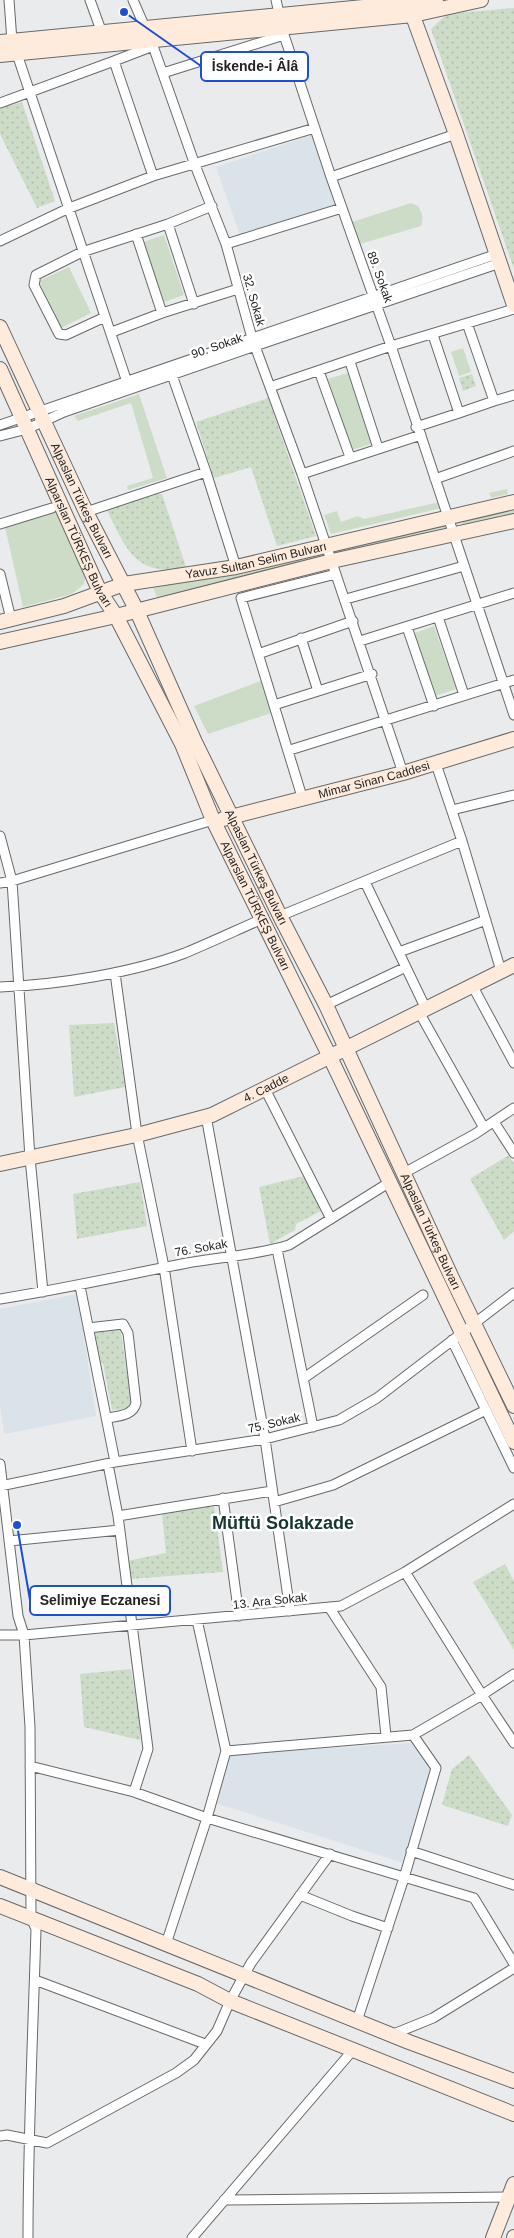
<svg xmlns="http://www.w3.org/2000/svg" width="514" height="2238" font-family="Arial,sans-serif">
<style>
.built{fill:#dae2ea}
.green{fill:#cddcc7}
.park{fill:url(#park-dots)}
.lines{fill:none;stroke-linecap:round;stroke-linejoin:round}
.street-casing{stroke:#67696b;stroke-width:11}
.secondary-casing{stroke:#67696b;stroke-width:16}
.street{stroke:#fff;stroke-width:9}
.secondary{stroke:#feebdc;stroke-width:14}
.labels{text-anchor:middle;stroke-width:5;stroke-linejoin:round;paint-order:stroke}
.street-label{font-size:12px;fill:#242425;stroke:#fff}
.district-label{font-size:18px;font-weight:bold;fill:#153631;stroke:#fff}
.leader{fill:none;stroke:#1d4ed8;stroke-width:2}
.callout-dot{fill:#1d4ed8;stroke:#fff;stroke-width:2}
.callout{fill:#fff;stroke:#1d4ed8;stroke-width:2}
.callout-label{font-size:14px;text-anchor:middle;font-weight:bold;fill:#242425}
</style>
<defs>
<pattern id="park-dots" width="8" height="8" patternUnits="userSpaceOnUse" patternTransform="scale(1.25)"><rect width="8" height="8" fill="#cddcc7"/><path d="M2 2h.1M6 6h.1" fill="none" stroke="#b0bdab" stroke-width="1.8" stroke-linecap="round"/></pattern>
</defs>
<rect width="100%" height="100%" fill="#e9ebed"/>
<path class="built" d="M312 135 337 203 240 235 216 167Z
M77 1294 96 1416 4 1434 0 1404V1309Z
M410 1743 414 1746 431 1771 404 1863 216 1803 229 1755Z"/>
<path class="green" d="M411 203 418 206C422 213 424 218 421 226L360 244 352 222Z
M164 235 184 295 164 302 143 242Z
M69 267 91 313 61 328 39 281Z
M463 348 471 372 459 376 451 352Z
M348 373 371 444 352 450 328 379Z
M139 394 167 478 128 490 127 486 153 478 131 403 78 421 74 416Z
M507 489 508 494 491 498 489 493Z
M444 501 446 507 331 534 324 515 337 511 341 522 358 516 364 519Z
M514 509V515L463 526 462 520Z
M57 510 86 566 84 584 72 594 23 607 5 527Z
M451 523 453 528 337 554 335 548Z
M321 552 322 556 320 558 157 597 153 588Z
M434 626 456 689 435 696 415 633Z
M261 681 271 713 208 734 194 706Z"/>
<path class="park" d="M514 8V269L431 29 447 14Z
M22 102 55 201 37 208 0 134V108Z
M472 374 476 386 463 391 459 378Z
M268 398 316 536 277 546 251 467 214 478 196 422Z
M155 494H162L186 567C136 579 125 547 107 510Z
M114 1023 125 1087 74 1097 69 1025Z
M509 1155 514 1164V1231L504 1240 470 1179Z
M304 1176 321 1211 296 1224 295 1230 270 1244 259 1187Z
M140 1182 147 1226 77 1239 73 1194Z
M120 1328 132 1402 126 1409 112 1410 103 1363 97 1359 92 1331Z
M214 1505 223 1572 130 1579 127 1561 166 1553 162 1514Z
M505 1564 514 1581V1650L473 1582Z
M131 1669 140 1723V1740L84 1727 80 1674Z
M469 1755 512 1815 508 1826 442 1805 452 1769Z"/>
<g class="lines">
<g class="street-casing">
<path id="street" d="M9 0 12 41
M90 0 102 33
M133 0 153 46 195 165 226 244 252 338 302 474 403 773
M276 0 284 35 331 177 391 346 514 715
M17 54 128 385
M163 73 284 35
M0 103 114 61
M153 176 114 61 153 46
M331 177 456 134
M168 224 194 304
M136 234 162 313
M0 241 67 209 153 176 315 128
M226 244 342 208
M105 317 66 335 59 334 34 285 36 275 82 252 168 224 212 206
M112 332 162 313 238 289
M433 335 459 413 494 401 467 323
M350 362 378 448
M319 371 350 457
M270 387 391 346 514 309
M494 401 514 395
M0 425 497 254
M416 427 459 413
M0 436 27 429 64 412 255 346 500 263
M206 472 236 567
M302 474 421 435
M435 479 514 451
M86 512 206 472 172 375
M0 524 52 508
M0 574 11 619
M346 599 464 566
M438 617 464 695
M407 627 434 706
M301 638 318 691
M360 641 514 593
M258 654 353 621
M274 705 372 674
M290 750 514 680
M436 764 462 841 501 971
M303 800 241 598 336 574
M452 810 514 795
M0 836 12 881 213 820
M365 882 426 1009
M0 883 12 881 30 1158 43 1292
M280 916 462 841
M399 952 486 920
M115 973 137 1134 164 1267 192 1451
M472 985 514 1063
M0 987C57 985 132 973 185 953 211 942 237 930 262 919
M326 1005 406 967
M419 1012 484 1128
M265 1089 331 1219
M206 1116 265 1439 290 1611
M494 1122 514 1153
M404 1173 475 1134 514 1108
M277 1249 313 1427
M80 1286 115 1462
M0 1299C63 1289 125 1275 187 1263 220 1257 258 1255 289 1245L390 1182
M88 1328 123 1324 128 1333 136 1403C133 1416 118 1416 107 1418
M452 1340 514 1468
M304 1378 423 1295
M0 1464 18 1616 24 1635 30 1727 31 1918 36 1929C33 2032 28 2135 28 2238
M108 1464 118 1516 148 1749 134 1792
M0 1486 115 1462 265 1439 339 1420 377 1398 514 1293
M223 1498 239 1616
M274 1502 333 1485 486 1410
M118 1516 272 1491
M9 1541 120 1530
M329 1607 381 1687 386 1736
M0 1635H24L341 1606 405 1572 514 1504
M514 1674 482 1695 514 1743
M226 1751 413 1735 482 1695 405 1572
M30 1766 134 1792 207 1818 226 1751 197 1620
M411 1851 514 1885
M300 1895 352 1916 388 1928
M166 1944 207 1818 474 1898 514 1964
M35 1980 205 2044
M357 2021 404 1878 436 1768 413 1735
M391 2035 433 2018 514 1968
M0 2136 7 2135 47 2143 176 2073 194 2060 217 2031 230 2001 251 1963 330 1854
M224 2200 509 2197
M192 2238 353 2050"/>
</g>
<g class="secondary-casing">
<g id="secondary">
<path d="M410 8 456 134 514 305"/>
<path d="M0 42 436 0"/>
<path d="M0 55 413 15 481 0"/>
<path id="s1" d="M0 327 86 512 136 609 195 742 280 916 326 1005 451 1276 514 1406"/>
<path id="s2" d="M0 369 100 592 116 616 182 744 213 820 329 1055 514 1442"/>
<path id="s3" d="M0 622 64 606 124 584 236 567 514 502"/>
<path d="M0 642 116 616 332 561 514 521"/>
<path id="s4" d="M223 819 403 773 514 739"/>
<path id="s5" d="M0 1164 141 1134 212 1115 514 965"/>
<path d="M0 1877 409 2042 514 2081"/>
<path d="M0 1906 198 1984 230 2001 514 2114"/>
<path d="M493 2238 514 2184"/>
<path d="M514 2238V2237"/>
</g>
</g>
<use href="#street" class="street"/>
<use href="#secondary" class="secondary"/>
</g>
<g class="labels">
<g class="street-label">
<text transform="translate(380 277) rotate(70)" y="4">89. Sokak</text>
<text transform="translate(254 300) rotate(74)" y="4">32. Sokak</text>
<text transform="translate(217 346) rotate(-19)" y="4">90. Sokak</text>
<text dy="4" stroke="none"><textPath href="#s1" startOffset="192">Alpaslan Türkeş Bulvarı</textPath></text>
<text dy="4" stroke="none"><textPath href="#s2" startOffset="190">Alparslan TÜRKEŞ Bulvarı</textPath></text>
<text dy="4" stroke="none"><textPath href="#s3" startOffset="264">Yavuz Sultan Selim Bulvarı</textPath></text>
<text dy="4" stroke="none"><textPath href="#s4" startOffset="156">Mimar Sinan Caddesi</textPath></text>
<text dy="4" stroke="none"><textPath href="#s1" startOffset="598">Alpaslan Türkeş Bulvarı</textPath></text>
<text dy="4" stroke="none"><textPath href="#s2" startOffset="595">Alparslan TÜRKEŞ Bulvarı</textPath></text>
<text dy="4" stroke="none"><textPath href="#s5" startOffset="278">4. Cadde</textPath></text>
<text dy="4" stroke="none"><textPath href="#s1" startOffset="1002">Alpaslan Türkeş Bulvarı</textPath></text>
<text transform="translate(201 1248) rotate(-10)" y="4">76. Sokak</text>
<text transform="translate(274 1423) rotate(-13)" y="4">75. Sokak</text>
<text transform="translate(270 1601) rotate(-6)" y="4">13. Ara Sokak</text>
</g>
<g class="district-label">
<text x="283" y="1529">Müftü Solakzade</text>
</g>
</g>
<path class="leader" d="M124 12L201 66M17 1525L30 1600"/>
<g class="callout-dot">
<circle cx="124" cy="12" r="5"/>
<circle cx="17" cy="1525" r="5"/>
</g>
<g class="callout">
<rect x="201" y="52" width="107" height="29" rx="5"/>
<rect x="30" y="1586" width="140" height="29" rx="5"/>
</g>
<g class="callout-label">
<text x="255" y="71">İskende-i Âlâ</text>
<text x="100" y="1605">Selimiye Eczanesi</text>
</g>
</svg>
